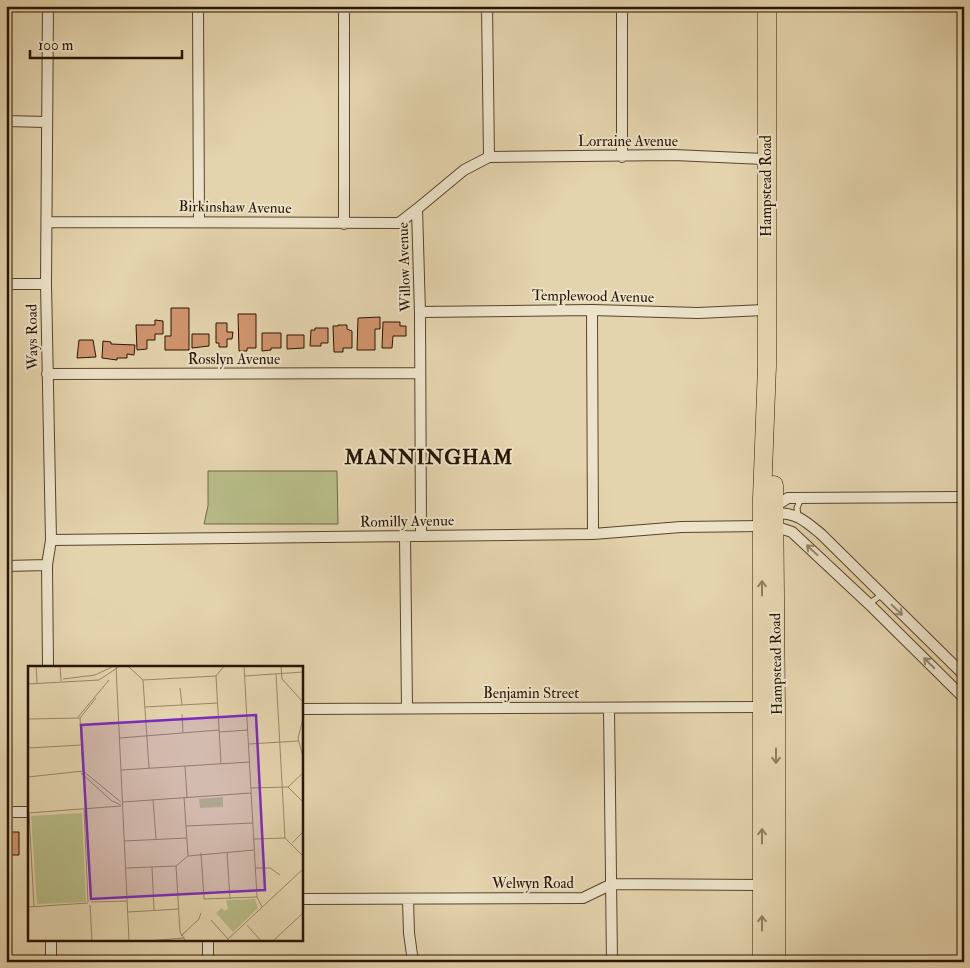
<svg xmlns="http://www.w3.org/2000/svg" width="970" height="968" font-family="'IM FELL Double Pica',serif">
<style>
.green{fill:#b7bc88;stroke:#706844}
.building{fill:#d1956e;stroke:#281400}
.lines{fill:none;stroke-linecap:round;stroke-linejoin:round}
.lane-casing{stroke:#57442b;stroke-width:7}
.street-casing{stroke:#57442b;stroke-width:12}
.highway-casing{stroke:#281400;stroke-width:19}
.lane{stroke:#ede3ca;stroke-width:5}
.street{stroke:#ede3ca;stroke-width:10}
.highway{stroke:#e4d4ad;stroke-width:18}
.oneway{stroke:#94866f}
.oneway2{stroke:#8f7e5f}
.labels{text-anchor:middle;stroke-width:4;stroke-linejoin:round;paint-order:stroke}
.street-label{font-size:15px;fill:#281400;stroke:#ede3ca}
.district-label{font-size:20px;font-weight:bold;letter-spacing:1px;fill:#281400;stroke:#ede3ca}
.inset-road{fill:none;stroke:#998768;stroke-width:1}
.view{fill:#7b2cbf;fill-opacity:0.15;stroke:#7b2cbf;stroke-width:2.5}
.inset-edge{fill:none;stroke:#281400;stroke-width:2.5}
</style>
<rect width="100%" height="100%" fill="#e4d4ad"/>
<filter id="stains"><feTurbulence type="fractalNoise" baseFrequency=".004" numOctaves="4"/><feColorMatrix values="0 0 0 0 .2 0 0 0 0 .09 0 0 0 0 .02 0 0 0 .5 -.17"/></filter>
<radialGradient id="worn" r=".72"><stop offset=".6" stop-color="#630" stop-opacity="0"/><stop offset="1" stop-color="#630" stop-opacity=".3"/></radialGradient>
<path class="green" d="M208 471H337L338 524H204L208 506Z"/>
<path class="building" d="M171 308H189V350H165V336H171Z
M238 314H256V348H247V351H239Z
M380 317V329H375V350H357L358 318Z
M155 320 163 321V334H155V340H147V349L137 350 136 325H155Z
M383 322H400V326H406V336H393L392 348H382Z
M216 323H227V332H233L232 339H227V347H219V343H216Z
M338 325H347V329L352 331V348H343V352H334L333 326H338Z
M315 328H328V343H321V346H310L311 330H315Z
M262 333H281V348H271V350L262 351Z
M192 334H209V346L192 348Z
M287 335H304V348L287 349Z
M79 340H93L96 357 77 358Z
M103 341 111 342V344L135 345 134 355 127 354V358H117V360L102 358Z
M6 832H19V855H6Z"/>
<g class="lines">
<g class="lane-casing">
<path id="lane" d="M798 516 797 508 801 498
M869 604 881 595"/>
</g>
<g class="street-casing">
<path id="street" d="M48 6 46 284 51 540 47 565 48 667
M198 6 199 222
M344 6V224
M6 121 46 122
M489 157 674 155 766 159
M622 157V6
M48 222 399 223 417 209
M6 284H46
M592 310 593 534
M420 312 592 310 698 313 766 310
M47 374 420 373
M774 507 788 498 964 497
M775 513C797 513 804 520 821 534L964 675
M774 526 792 532 869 604 964 698
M421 535 420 312 417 209 464 170 489 157 487 6
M405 536 407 708
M51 540 593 534 681 527 762 526
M6 566 47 565
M609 708 612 962
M301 709 761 707
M6 812H29
M301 899 583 898 612 884 762 885
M408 899 409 933 413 962
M208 939V962
M51 962V939"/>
</g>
<g class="highway-casing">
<path id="highway" d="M774 485 776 707V962
M762 962V498L767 366V6"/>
</g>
<use href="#lane" class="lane"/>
<use href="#street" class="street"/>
<use href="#highway" class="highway"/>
</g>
<defs><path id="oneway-shaft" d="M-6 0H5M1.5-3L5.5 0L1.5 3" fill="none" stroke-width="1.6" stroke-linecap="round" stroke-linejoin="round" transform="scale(1.25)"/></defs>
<g class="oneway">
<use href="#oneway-shaft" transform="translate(812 550) rotate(-137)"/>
<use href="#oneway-shaft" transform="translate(897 610) rotate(44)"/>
<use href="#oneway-shaft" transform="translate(929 663) rotate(-135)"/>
</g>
<g class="oneway2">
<use href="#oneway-shaft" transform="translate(762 588) rotate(-90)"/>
<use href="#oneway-shaft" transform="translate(776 756) rotate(90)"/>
<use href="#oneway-shaft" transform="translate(762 836) rotate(-90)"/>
<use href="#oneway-shaft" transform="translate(762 923) rotate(-90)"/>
</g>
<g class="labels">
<g class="street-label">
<text x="628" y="146">Lorraine Avenue</text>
<text transform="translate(766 186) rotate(-90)" y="5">Hampstead Road</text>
<text transform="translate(235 207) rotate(1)" y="5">Birkinshaw Avenue</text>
<text transform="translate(404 267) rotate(-92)" y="5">Willow Avenue</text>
<text transform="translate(593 296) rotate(1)" y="5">Templewood Avenue</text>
<text transform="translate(32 337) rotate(-91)" y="5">Ways Road</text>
<text x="234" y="364">Rosslyn Avenue</text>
<text transform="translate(407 521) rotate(-1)" y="5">Romilly Avenue</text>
<text transform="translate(776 664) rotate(-91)" y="5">Hampstead Road</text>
<text x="531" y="698">Benjamin Street</text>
<text x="533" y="888">Welwyn Road</text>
</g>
<g class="district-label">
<text x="429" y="464">MANNINGHAM</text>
</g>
</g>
<g transform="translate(28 666)">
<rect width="275" height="275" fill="#e4d4ad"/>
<path d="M195 131V141L172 142 171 133ZM54 147 58 236 9 238 3 150ZM227 233 230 242 205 266 188 247 194 242 196 245 200 243 198 234Z" fill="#b7bc88"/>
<path class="inset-road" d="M8 0 9 17M32 0 33 15M88 0 101 275M216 0 229 231 234 241M253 0 254 13 275 36M101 1 115 14 188 10 196 0M248 8 257 172M188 10 193 98M217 10 275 6M35 13 67 9 86 0M115 14 121 102M0 18 71 14 92 0M152 22 154 39M68 32 52 52 55 105 93 136M117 41 190 37M154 48 155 66M50 51 81 14M0 53 52 52M275 53 270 72 275 91M191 66 220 64M92 72 191 64M221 78 270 75M0 82 54 79M157 100 159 131M93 104 222 96M53 107 84 135 93 139M0 111 55 105M260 121 275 136M223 122 260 121 275 107M156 131 160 190 148 200 152 266 158 275M125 133 128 174M95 136 223 127M56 144 60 236M0 147 93 140M1 147 6 241M158 160 225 157M226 173 257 172 275 190M96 175 159 172M264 177 275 166M199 186 202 233M173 187 176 233 229 231M160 190 226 184M124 201 126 244M98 202 148 200M228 202H242L252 209M63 236 99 235M62 239 64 275M0 241 60 237M100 246 151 243M183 254 200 273M219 259 233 275M153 270 171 253 173 247M118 275 156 272M198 275 275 203M245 275 275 247"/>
<path class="view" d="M228 49 237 224 63 233 53 59Z"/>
<rect width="275" height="275" class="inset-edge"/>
</g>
<rect width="970" height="968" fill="none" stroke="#e4d4ad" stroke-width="25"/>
<rect x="8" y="8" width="955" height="953" fill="none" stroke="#281400" stroke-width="2.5"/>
<rect x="12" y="12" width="945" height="943" fill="none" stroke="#281400"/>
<path d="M30 50v8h152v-8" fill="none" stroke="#281400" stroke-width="2.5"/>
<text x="38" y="50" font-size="15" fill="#281400" stroke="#ede3ca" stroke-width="4" paint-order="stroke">100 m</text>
<rect width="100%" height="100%" filter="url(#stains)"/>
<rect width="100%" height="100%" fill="url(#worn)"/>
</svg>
